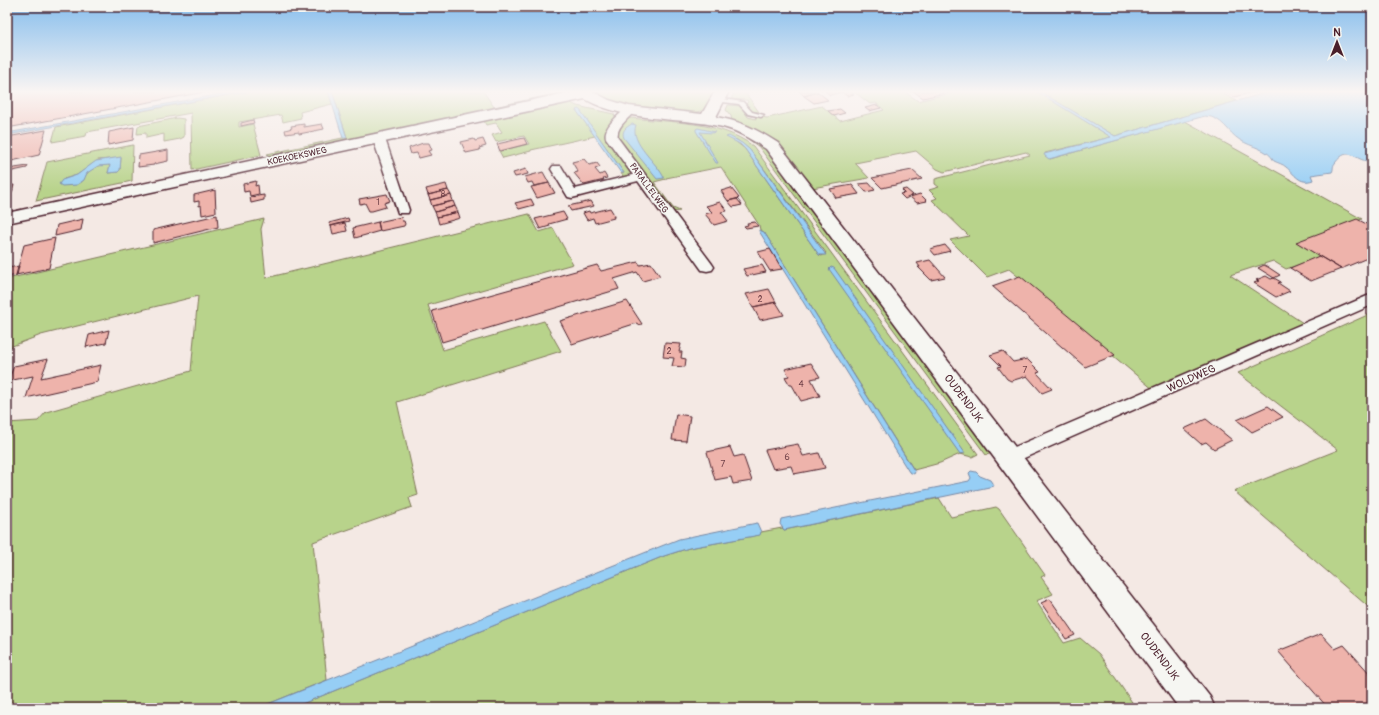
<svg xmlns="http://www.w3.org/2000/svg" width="1379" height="715" font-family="Pangolin,sans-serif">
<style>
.green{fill:#b8d38b;stroke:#81795b;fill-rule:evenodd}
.water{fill:#96cef5;stroke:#7888a4}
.building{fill:#eeb3ab;stroke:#4a1f2b}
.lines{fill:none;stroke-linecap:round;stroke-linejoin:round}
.lane-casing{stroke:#4a1f2b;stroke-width:3}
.street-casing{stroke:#4a1f2b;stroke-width:3}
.secondary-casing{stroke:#4a1f2b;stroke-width:3}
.lane{fill:#f6f6f2;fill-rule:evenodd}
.street{fill:#f6f6f2;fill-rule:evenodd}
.secondary{fill:#f6f6f2;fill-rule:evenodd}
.labels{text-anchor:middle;stroke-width:3;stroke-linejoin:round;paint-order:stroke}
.far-street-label{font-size:9px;fill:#4a1f2b;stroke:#f6f6f2}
.number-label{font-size:9px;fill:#73444b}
.street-label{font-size:11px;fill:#4a1f2b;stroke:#f6f6f2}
</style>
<rect width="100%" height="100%" fill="#f4e9e4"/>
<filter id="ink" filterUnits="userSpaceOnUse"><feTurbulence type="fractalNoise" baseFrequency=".025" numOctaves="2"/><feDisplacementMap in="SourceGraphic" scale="8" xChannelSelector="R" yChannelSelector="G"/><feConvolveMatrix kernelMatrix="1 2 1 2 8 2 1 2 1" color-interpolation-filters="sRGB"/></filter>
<g filter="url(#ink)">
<path class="green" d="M250 91H328L332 104 300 112 301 118 283 122 281 115 239 122V127L253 124 261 155 192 170 191 113 87 132 86 136 52 142 56 127Z
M332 91H483L494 107 554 94 557 91H564L560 95 270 157 267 154 347 137Z
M589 91H715L705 110 693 113 630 108 601 98Z
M735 91H744L759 112 751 111 746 104 748 102 747 100 731 99Z
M853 91H904L918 101 959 91H1036L1111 137 1045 153 1050 159 1185 121 1362 219 1298 243 1321 257 1286 269 1273 261 1230 275 1303 323 1154 390 1009 269 987 277 950 240 969 236 932 200 937 198 929 190 939 187 935 184V179L1030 155 1026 152 944 172 937 169 916 151 855 163 869 178 812 188 770 139 760 132 732 121 731 116 726 110 728 105 740 106 748 117 756 119 755 116 767 118 822 106 840 121 884 110 876 103 870 104Z
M1039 91H1217L1237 101 1115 136Z
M567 101 577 106 614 114 615 117 607 140 609 142 612 143 634 175 624 178 621 173H624L579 109 576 110 595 136 531 150V151L503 158 499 151 529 144 524 136 496 142 492 135 502 132 496 123 486 125 483 119Z
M177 118 184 119V137L180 139 164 142V134L146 138V133L137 134 138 126Z
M631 118C672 123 718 120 753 146L978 454 972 457 960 454 940 463 914 470 764 232 760 230 759 225 721 167 666 178V179L654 182 673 208 680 211 672 212 619 143 616 129 623 121ZM736 139 750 150 826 253 822 256 819 255 745 149 735 141Z
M725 127 735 130 767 149 996 452 986 455 759 147 744 136Z
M133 145 132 181 36 201 47 162ZM121 158 120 170 118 172 108 173 110 165C101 164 91 167 86 175 83 179 84 181 80 183L64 179 77 175 98 160Z
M529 214 539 232 553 228 573 264 428 305 443 350 544 321 561 351 397 402 418 495 409 498 412 507 313 542 327 680 258 708H7V423L38 421 46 412 191 371 198 296 41 335 7 348V279L264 219 261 229 266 278Z
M1372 313V610L1234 491 1338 450 1238 373Z
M939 498 951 517 996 507 999 509 1045 575 1041 577 1053 594 1036 601 1064 643 1080 638 1099 654 1136 708H292L664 556 689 548 759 535 761 532 782 528 784 530Z"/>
<path class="water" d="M238 91H250L7 135V133Z
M328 91H332L347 138H343Z
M1036 91H1039L1115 136 1272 91H1372V161C1355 163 1350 143 1335 163 1332 167 1334 169 1332 172L1311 175 1313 180C1299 185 1295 174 1286 167 1283 164 1278 163 1274 161 1269 149 1251 147 1240 140 1227 132 1223 117 1205 116L1049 159 1045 156 1044 154 1111 137Z
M578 109 580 110 624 173H621L576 110Z
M632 124 636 125C629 143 658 163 664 178L657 179 624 138C621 131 626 127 632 124Z
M698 128 715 132 712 133 700 132 718 163H716L696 131V129Z
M729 136 742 143 750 150 826 255H819L745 149 740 144 726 137Z
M121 157 120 170 118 172 108 173 110 165 98 166 87 173 84 180 77 185 62 186 59 184 62 180 77 175 96 161Z
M759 230 764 232 915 472 914 474 909 472 759 231Z
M831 267 834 268 965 453 960 454 829 269Z
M971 471 976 472 980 476 990 480 994 486 784 530 780 524 781 519 969 481 971 478 969 473Z
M757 523 761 532 760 535 689 548 664 556 292 708H258L679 539Z"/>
<path class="building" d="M7 91H210L7 128Z
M799 91H817L818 92 804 96Z
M825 91H850L854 94 847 96 842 92 830 95Z
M913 91H953L923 98Z
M1221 91H1257L1234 97Z
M818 92 828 100 814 103 804 96Z
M877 105 881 108 869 111 865 108Z
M840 109 845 113 834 116 828 111Z
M253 120 254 123 241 126V123Z
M304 124V127L322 124 324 129 299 134V132L286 134 285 130 292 128 291 126Z
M134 127 133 140 108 145 109 132Z
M46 130 39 155 7 162V137Z
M524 138 527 144 500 151 497 144Z
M474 139 475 141 483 139 486 146 479 148 480 150 466 153 461 142Z
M423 143H429L432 150 428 151 431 155 419 158 417 153 411 154 409 148Z
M168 150V161L154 164V165L138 167 139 155Z
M584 159 589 165 597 163 600 167 595 169 600 175 604 173 607 178 603 179 604 180 584 185 574 173 578 172 572 162Z
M28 166 27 168 8 172V169Z
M526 169 528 174 515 177 513 173Z
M912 170 922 179 882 188 872 178Z
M543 172 549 183 534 186 532 182 528 183 525 177Z
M256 181 255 186 258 185 259 194 250 196 249 191 244 192 243 184Z
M549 183 555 193 537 198 531 187Z
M869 183 875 190 866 192 859 184Z
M446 184 448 190 428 195 426 189Z
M14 185 12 193 7 194V186Z
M852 185 859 194 836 198 830 189Z
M731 188 739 198 728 201 721 191Z
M906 189 913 195 905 199 900 194 905 193 902 190Z
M215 190 216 212 202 215 201 205 199 206V201L194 202V195Z
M448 190 451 195 430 200 428 195Z
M387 194 390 201 384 203 386 207 372 211H369L365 203 360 204 359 199Z
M920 194 927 201 917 203 910 197Z
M264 195V200L251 203 250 197Z
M451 195 453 201 432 206 430 200Z
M531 199 534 205 519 209 515 203Z
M737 199 742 205 733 207 728 201Z
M453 201 455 206 435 212 432 206Z
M591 201 594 206 571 211 568 206Z
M720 202 727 211 721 212 728 221 714 225 705 214 712 212 706 206Z
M455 206 458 212 437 217 435 212Z
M610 208 615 216H613L614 218 595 223 593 218 587 220 583 213 589 211 590 213Z
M458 212 460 218 439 224 437 217Z
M563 212 567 219 549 224 550 226 540 229 535 219Z
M217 215 218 227 153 243V230Z
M401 217 402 221H404L405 224 404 226 380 231 378 222Z
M348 218 349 221 330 226 329 223Z
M83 219 81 230 55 236 57 225Z
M1357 219 1372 227V256L1341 269 1296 242Z
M378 222 380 231 355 238 353 228Z
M755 222 758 226 746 228 744 226 748 225 747 223Z
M345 223 347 231 333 234 331 226Z
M55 238 49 268 16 275 24 245Z
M945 245 950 251 935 255 930 249Z
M770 249 782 269 770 271 758 252Z
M1319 256 1341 269 1311 281 1290 268Z
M930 260 945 277 931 280 918 267H920L917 263Z
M638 262 640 265 651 263 660 276 643 281 637 272 614 279 619 289 442 342 432 311 597 265 601 271Z
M762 265 766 272 747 276 743 269Z
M1264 265 1268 267 1280 275 1274 278 1258 268Z
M19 266 17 275 7 277V268Z
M1020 276 1115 355 1085 367 992 286Z
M1266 276 1271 279 1274 278 1281 282 1278 283 1290 291 1276 297 1254 283 1259 281 1256 280Z
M769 289 776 302 753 307 746 294Z
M627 301 642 324 638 325 637 323 572 344 560 321Z
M776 302 784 315 760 320 753 307Z
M109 330 106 343 86 347 89 335Z
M665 343 681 344 679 352H682L681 358 686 359 685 367 672 366 674 358 663 357Z
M1003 351 1013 362 1027 359 1040 372 1037 373 1052 389 1042 393 1027 376 1011 381 1007 379 998 367 1001 366 990 355Z
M48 359 41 378 101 365 97 382 26 398 33 376 8 381 14 366Z
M811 363 820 377 811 379 820 396 801 401 792 385H790L785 377 789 376 785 369Z
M1268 406 1283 417 1252 432 1237 420Z
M676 414 690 416 686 441 672 440Z
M1206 419 1221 431 1232 440 1214 449 1206 442 1201 444 1184 429Z
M798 444 803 456 819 453 825 468 794 474 791 466 773 469 765 450Z
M730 447 734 457 743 455 752 481 733 484 731 477 715 480 707 452Z
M1050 599 1075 635 1066 639 1041 603Z
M1321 634 1335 649 1344 645 1372 676V708H1328L1278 651Z"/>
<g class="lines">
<g class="lane-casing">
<path id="lane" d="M717 98 743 102 752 112 764 115 761 117 748 114 739 104 715 101V99Z"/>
</g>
<g class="street-casing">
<path id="street" d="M630 107 635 110C630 118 615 127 618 138L712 264 714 267 712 270 707 271 702 270 638 181 572 198 568 197 551 169 553 166H561L575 189 633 175 606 138C603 126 619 116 626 108Z
M379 136 383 137 385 139 409 210 408 213H398L397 210 373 139 375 137Z
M1372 294V305L1015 462 1009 464 1003 462 1000 457 1003 452Z"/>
</g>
<g class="secondary-casing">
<path id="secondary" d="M575 91H592L609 100 629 106 702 114 715 91H729L716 117C741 121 756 129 778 143L1210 697 1215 708H1179L766 149C752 140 739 131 723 127 676 116 628 123 585 99L7 223V213Z"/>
</g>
<use href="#lane" class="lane"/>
<use href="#street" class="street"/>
<use href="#secondary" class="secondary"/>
</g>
</g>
<linearGradient id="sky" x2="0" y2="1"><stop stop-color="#87beed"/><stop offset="0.48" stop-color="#faf5f3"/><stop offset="1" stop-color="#faf5f3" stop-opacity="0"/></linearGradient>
<rect width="1379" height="191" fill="url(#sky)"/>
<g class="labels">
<g class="far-street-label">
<text transform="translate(297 156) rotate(-12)" y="3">KOEKOEKSWEG</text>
<text transform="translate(649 188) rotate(54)" y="3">PARALLELWEG</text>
</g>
<g class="number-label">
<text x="443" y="197">8</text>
<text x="378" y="205">1</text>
<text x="760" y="302">2</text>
<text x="669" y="354">2</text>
<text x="1025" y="373">7</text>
<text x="801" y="387">4</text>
<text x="787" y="460">6</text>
<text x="723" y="467">7</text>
</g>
<g class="street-label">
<text transform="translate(1191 378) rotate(-24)" y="4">WOLDWEG</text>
<text transform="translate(964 398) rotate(53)" y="4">OUDENDIJK</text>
<text transform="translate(1160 656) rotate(53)" y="4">OUDENDIJK</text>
</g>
</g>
<rect width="1379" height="715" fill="none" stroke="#f6f6f2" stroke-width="24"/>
<rect x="12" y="12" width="1355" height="691" fill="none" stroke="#4a1f2b" stroke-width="1.5" filter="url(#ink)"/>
<g transform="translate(1337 42)" stroke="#f6f6f2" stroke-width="3" paint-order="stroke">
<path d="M0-3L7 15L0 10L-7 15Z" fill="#4a1f2b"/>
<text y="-6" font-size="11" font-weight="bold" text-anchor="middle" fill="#4a1f2b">N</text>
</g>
</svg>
